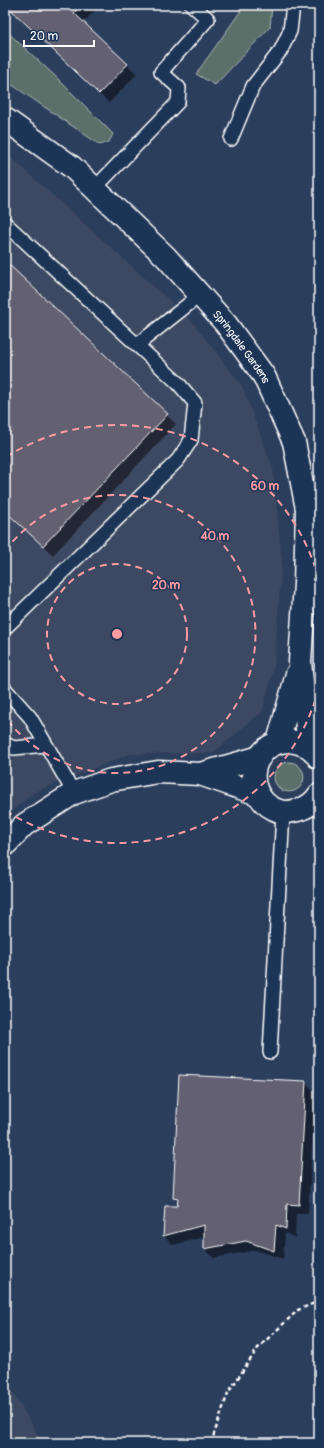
<svg xmlns="http://www.w3.org/2000/svg" width="324" height="1448" font-family="Pangolin,sans-serif">
<style>
.built{fill:#3c4862}
.green{fill:#5b6f6b;stroke:#adb7b5}
.shadow{fill:#0007}
.building{fill:#646071;stroke:#fff}
.lines{fill:none;stroke-linecap:round;stroke-linejoin:round}
.lane-casing{stroke:#fff;stroke-width:16}
.street-casing{stroke:#fff;stroke-width:25}
.secondary-casing{stroke:#fff;stroke-width:25}
.path{stroke:#fff;stroke-width:2.5;stroke-dasharray:4 3;stroke-linecap:butt}
.lane{stroke:#1d3557;stroke-width:13}
.street{stroke:#1d3557;stroke-width:22}
.secondary{stroke:#1d3557;stroke-width:22}
.ring{fill:none;stroke:#ff9aa2;stroke-width:2;stroke-dasharray:7 5}
.labels{text-anchor:middle;stroke-width:3;stroke-linejoin:round;paint-order:stroke}
.street-label{font-size:11px;fill:#fff;stroke:#1d3557}
.centre{fill:#ff9aa2;stroke:#1d3557;stroke-width:2}
.ring-label{font-size:12px;text-anchor:middle;font-weight:bold;fill:#ff9aa2;stroke:#1d3557;stroke-width:3;stroke-linejoin:round;paint-order:stroke}
</style>
<rect width="100%" height="100%" fill="#2b3e5c"/>
<filter id="ink" filterUnits="userSpaceOnUse"><feTurbulence type="fractalNoise" baseFrequency=".025" numOctaves="2"/><feDisplacementMap in="SourceGraphic" scale="8" xChannelSelector="R" yChannelSelector="G"/><feConvolveMatrix kernelMatrix="1 2 1 2 8 2 1 2 1" color-interpolation-filters="sRGB"/></filter>
<g filter="url(#ink)">
<path class="built" d="M5 152 192 321 242 386 273 468 282 561 274 668 262 712 213 753 130 754 35 792 5 816Z
M5 1379 43 1443H5Z"/>
<path class="green" d="M242 5H272L270 27 215 85 196 74 240 12Z
M5 30 53 74 113 134 109 142 100 145 5 80Z
M274 777a15 15 0 1 1 30 0a15 15 0 1 1-30 0Z"/>
<path class="shadow" d="M7 5H100L83 23 137 74 109 103Z
M313 5H319V11Z
M5 262 176 424 53 555 5 510Z
M305 1082 315 1092 308 1214H296L295 1238 285 1233 283 1259 256 1250 214 1258 205 1249V1237L173 1245 164 1236 166 1207H178L179 1203 174 1198Z"/>
<path class="building" d="M6 5H81L74 13 128 64 99 94Z
M5 261 168 414 43 546 5 511Z
M179 1075 306 1081 299 1205 287 1204 286 1229 276 1225 274 1251 246 1241 204 1249V1225L163 1236 165 1206H177L178 1199 173 1198Z"/>
<g class="lines">
<g class="lane-casing">
<path id="lane" d="M231 139 253 86 281 50 290 31 293 5
M95 188 178 102 179 88 161 72 208 19 192 5
M5 223 178 383 195 403 191 440 178 460 5 628
M137 345 200 295
M5 689 30 717 74 793
M5 744 14 748 46 745
M270 1052 283 812"/>
</g>
<g class="street-casing">
<path id="street" d="M200 774 260 757
M5 845 24 825 74 793 111 780 158 772 200 774 258 794"/>
</g>
<g class="secondary-casing">
<g id="secondary">
<path id="s1" d="M5 119 72 167 166 257 226 324 264 376 294 442 307 509 305 584 300 662 309 747"/>
<path d="M278 742 297 674"/>
<path d="M318 757C316 754 313 750 310 748 308 746 304 745 302 744 265 730 238 773 264 802 269 807 278 812 286 812 300 811 311 807 319 795"/>
</g>
</g>
<path class="path" d="M211 1443 228 1393 258 1348 298 1310 319 1301"/>
<use href="#lane" class="lane"/>
<use href="#street" class="street"/>
<use href="#secondary" class="secondary"/>
</g>
</g>
<g class="ring">
<circle cx="117" cy="634" r="70"/>
<path d="M5 551A139 139 0 1 1 5 717"/>
<path d="M319 688A209 209 0 0 1 6 811M6 457A209 209 0 0 1 319 580"/>
</g>
<g class="labels">
<g class="street-label">
<text dy="4" stroke="none"><textPath href="#s1" startOffset="330">Springdale Gardens</textPath></text>
</g>
</g>
<circle cx="117" cy="634" r="6" class="centre"/>
<g class="ring-label">
<text x="265" y="490">60 m</text>
<text x="215" y="540">40 m</text>
<text x="166" y="589">20 m</text>
</g>
<rect width="324" height="1448" fill="none" stroke="#1d3557" stroke-width="20"/>
<rect x="10" y="10" width="304" height="1428" fill="none" stroke="#fff" stroke-width="1.5" filter="url(#ink)"/>
<path d="M24 40v6h70v-6" fill="none" stroke="#ffffff" stroke-width="2"/>
<text x="30" y="40" font-size="12" fill="#ffffff" stroke="#1d3557" stroke-width="3" paint-order="stroke">20 m</text>
</svg>
